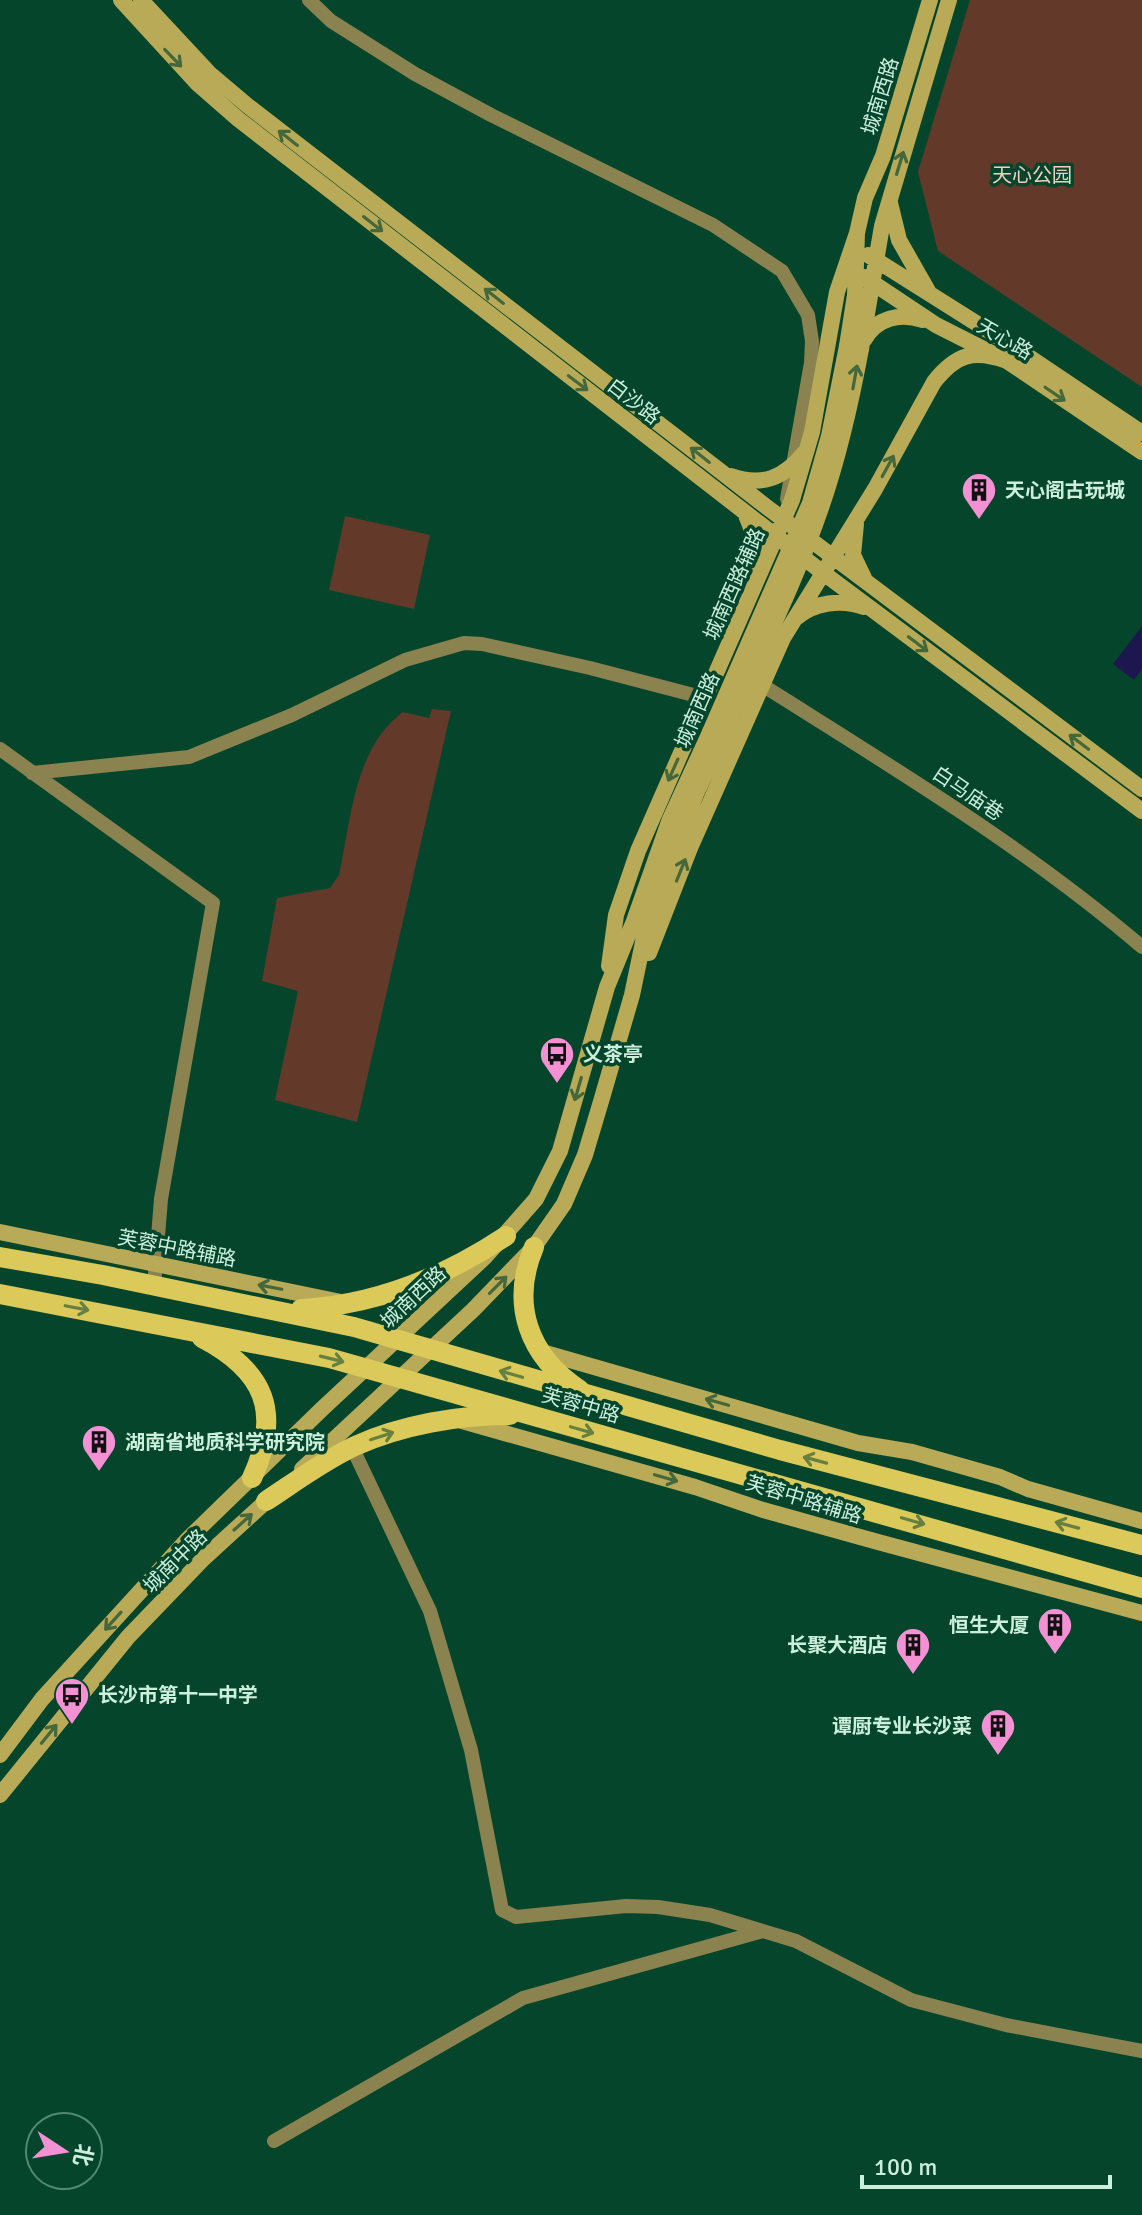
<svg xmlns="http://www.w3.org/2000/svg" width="1142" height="2215" font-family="Signika,'Noto Sans SC',sans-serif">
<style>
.green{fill:#63392a}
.water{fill:#1c184f}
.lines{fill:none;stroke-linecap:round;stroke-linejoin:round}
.street{stroke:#8a824f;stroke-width:14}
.secondary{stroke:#b8aa56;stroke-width:16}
.primary{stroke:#dbc959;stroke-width:20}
.secondary-bridge{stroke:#b8aa56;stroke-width:16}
.oneway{stroke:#44683b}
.oneway2{stroke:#658040}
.labels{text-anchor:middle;stroke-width:7;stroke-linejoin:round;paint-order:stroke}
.street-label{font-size:20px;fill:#cbefdb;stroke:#05452c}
.park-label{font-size:20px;fill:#f7cdbf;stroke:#05452c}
.poi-label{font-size:20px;font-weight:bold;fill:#cbefdb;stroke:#05452c;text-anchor:start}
</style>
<rect width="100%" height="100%" fill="#05452c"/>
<path class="green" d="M970 0H1142V387L938 251 918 172Z
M345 516 430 535 414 609 329 590Z
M432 709 451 711 357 1122 275 1100 298 991 262 981 277 898 330 888 339 875C351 820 354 748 403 712L429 718Z"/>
<path class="water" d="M1142 626V669L1134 680 1113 664Z"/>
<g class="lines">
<path class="street" d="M309 0 331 21 415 74 491 115 713 225 782 271 808 315 812 341 811 363 787 499
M762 685C892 767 1025 847 1142 947
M0 749 213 903 161 1199 154 1286
M32 773 189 757 292 715 405 660 464 643 482 644 590 668 705 698
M352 1447 430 1611 471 1750 502 1910 516 1917 626 1906 658 1907 710 1915 796 1941 911 2000 1006 2025 1142 2051
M274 2141 523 1998 763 1931"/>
<path class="secondary" d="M121 0 198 84 238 119 822 572 1142 811
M141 0 209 73 248 106 768 508 1142 789
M890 203 899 240 928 291
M868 255 1014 347 1142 433
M864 277 936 325 1007 361 1142 452
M864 340C877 317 900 313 923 320
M847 346 855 295 857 233 865 198 883 156 930 0
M861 349 882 226 949 0
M731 476C762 487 784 478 804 453
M746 515 757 543 758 570
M856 524 853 555 864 578
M796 618C814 602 842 599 864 607
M649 953 690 848 783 638 875 489 934 382C956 354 974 349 1007 361
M609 966 616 915 638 851 792 500 812 432 837 292 857 233
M0 1232 341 1302
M542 1352 858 1443 912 1452 1000 1477 1028 1489 1142 1521
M462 1421 695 1487 763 1510 878 1542 1142 1613
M302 1469 473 1310 534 1247 564 1204 585 1155 602 1098 632 995 647 923 659 886 696 794 722 738
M0 1755 42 1699 188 1539 323 1408 485 1257 536 1199 560 1151 607 987 634 921 670 819 710 732
M0 1795 128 1637 204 1558 273 1495"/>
<path class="primary" d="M534 1247C510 1304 528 1356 580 1390
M0 1257 103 1275 354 1327 780 1450 1142 1545
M0 1294 329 1358 1142 1588
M301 1309C376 1305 444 1277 506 1236
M202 1338C265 1371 282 1412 252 1478
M266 1501C295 1482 323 1461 355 1446 401 1425 459 1415 510 1415"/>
<path class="secondary-bridge" d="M710 732 810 503 829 436 847 346
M722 738C755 662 794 587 821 508 839 456 851 403 861 349"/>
</g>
<defs><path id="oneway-shaft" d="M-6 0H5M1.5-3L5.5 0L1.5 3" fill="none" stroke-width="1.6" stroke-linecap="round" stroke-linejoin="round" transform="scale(2)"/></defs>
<g class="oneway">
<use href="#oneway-shaft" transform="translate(173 58) rotate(46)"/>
<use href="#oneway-shaft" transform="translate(288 138) rotate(-142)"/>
<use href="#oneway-shaft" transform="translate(900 163) rotate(-73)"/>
<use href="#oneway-shaft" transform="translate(373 224) rotate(38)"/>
<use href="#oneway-shaft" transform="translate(494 296) rotate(-142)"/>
<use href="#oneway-shaft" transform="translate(855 377) rotate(-80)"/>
<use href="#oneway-shaft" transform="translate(578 383) rotate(37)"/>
<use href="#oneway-shaft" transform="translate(1055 394) rotate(34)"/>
<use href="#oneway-shaft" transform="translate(700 455) rotate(-142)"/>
<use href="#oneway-shaft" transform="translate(888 466) rotate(-61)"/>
<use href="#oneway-shaft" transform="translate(918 644) rotate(37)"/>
<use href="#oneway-shaft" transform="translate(1079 742) rotate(-143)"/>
<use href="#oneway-shaft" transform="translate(673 770) rotate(114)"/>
<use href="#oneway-shaft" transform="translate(681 870) rotate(-68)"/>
<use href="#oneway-shaft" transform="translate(578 1089) rotate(106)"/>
<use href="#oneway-shaft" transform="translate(498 1285) rotate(-45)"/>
<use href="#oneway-shaft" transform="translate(270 1287) rotate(-169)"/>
<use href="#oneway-shaft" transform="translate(717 1402) rotate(-164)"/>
<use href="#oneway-shaft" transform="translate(666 1478) rotate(16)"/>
<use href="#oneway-shaft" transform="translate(243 1522) rotate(-42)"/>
<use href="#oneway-shaft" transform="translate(113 1621) rotate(132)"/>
<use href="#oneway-shaft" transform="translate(49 1734) rotate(-51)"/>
</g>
<g class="oneway2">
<use href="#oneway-shaft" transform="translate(77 1308) rotate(11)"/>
<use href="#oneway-shaft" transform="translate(332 1359) rotate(14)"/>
<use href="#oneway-shaft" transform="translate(511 1374) rotate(-164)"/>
<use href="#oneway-shaft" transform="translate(582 1430) rotate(16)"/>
<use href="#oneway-shaft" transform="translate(382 1436) rotate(-18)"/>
<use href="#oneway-shaft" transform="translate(815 1460) rotate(-165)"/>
<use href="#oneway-shaft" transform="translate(913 1521) rotate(16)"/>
<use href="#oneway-shaft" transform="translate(1067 1525) rotate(-165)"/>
</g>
<defs>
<g id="building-pin" transform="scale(1.8)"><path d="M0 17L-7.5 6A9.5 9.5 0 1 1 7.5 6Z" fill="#f491d4" stroke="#05452c"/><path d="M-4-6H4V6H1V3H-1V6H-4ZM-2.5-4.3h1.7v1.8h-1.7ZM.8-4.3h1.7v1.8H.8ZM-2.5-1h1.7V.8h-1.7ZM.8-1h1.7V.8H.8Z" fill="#111"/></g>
<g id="bus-pin" transform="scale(1.8)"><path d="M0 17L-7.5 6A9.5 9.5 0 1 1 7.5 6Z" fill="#f491d4" stroke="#05452c"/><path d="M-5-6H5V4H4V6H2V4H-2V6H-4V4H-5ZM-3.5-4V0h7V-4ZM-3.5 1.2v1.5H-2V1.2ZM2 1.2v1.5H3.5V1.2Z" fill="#111"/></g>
</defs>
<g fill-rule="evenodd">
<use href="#building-pin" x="979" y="490"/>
<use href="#bus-pin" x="557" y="1054"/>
<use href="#building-pin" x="99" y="1442"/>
<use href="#building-pin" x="1055" y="1625"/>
<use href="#building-pin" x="913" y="1645"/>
<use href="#bus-pin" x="72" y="1695"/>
<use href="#building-pin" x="998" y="1726"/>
</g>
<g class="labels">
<g class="street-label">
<text transform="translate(880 96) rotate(-73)" y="7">城南西路</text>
<text transform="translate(1005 339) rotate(30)" y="7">天心路</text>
<text transform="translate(634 401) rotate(38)" y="7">白沙路</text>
<text transform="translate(734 584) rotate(-66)" y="7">城南西路辅路</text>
<text transform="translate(697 710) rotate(-66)" y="7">城南西路</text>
<text transform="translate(968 793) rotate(34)" y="7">白马庙巷</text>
<text transform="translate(177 1248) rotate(11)" y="7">芙蓉中路辅路</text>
<text transform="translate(413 1297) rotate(-43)" y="7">城南西路</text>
<text transform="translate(581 1405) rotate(16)" y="7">芙蓉中路</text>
<text transform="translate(804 1499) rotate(17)" y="7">芙蓉中路辅路</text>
<text transform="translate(175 1561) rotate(-45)" y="7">城南中路</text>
</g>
<g class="park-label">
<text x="1032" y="182">天心公园</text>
</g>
<g class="poi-label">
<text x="1005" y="497">天心阁古玩城</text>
<text x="583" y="1061">义茶亭</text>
<text x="125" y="1449">湖南省地质科学研究院</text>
<text x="1029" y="1632" text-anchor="end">恒生大厦</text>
<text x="887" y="1652" text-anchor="end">长聚大酒店</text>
<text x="98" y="1702">长沙市第十一中学</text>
<text x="972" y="1733" text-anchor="end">谭厨专业长沙菜</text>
</g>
</g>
<g transform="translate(64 2151) rotate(102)"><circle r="38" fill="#05452c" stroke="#548972" stroke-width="2"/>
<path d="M0-6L14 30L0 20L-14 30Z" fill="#f491d4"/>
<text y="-12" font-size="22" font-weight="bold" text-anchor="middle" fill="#cbefdb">北</text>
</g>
<path d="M862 2175v12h248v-12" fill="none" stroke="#cbefdb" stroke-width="4"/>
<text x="874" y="2175" font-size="24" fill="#cbefdb" stroke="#05452c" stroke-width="6" paint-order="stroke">100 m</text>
</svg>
